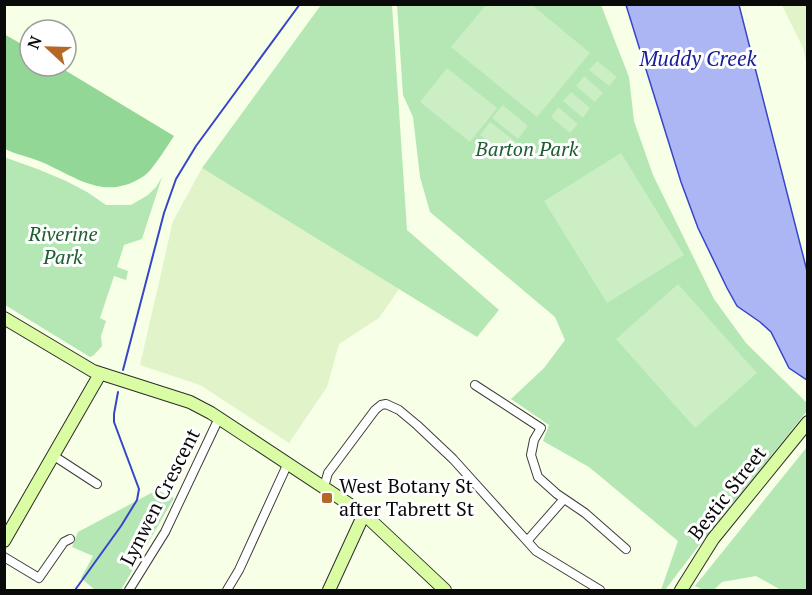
<svg xmlns="http://www.w3.org/2000/svg" width="812" height="595" font-family="'PT Serif',serif">
<style>
.farmland{fill:#e1f3c9}
.green{fill:#b4e7b3}
.forest{fill:#93d796}
.pitch{fill:#cbeec4}
.water{fill:#adb6f4;stroke:#3645c9;stroke-width:1.5}
.lines{fill:none;stroke-linecap:round;stroke-linejoin:round}
.stream{stroke:#3645c9;stroke-width:2}
.street-casing{stroke:#3d3d3d;stroke-width:10}
.secondary-casing{stroke:#2c2c2c;stroke-width:14}
.street{stroke:#fff;stroke-width:8}
.secondary{stroke:#dafda3;stroke-width:12}
.poi-dot{fill:#b56726;stroke:#fff;stroke-width:2}
.labels{text-anchor:middle;stroke-width:6;stroke-linejoin:round;paint-order:stroke}
.park-label{font-size:20px;font-style:italic;fill:#1d5e30;stroke:#fff}
.poi-label{font-size:20px;fill:#0a0a0a;stroke:#fff;text-anchor:start}
.street-label{font-size:20px;fill:#0a0a0a;stroke:#fff}
.water-label{font-size:21px;font-style:italic;fill:#182097;stroke:#fff}
</style>
<rect width="100%" height="100%" fill="#f7ffe7"/>
<path class="farmland" d="M782 5H807V66L803 48Z
M202 168 399 289 379 318 339 344 327 387 289 443 200 385 140 365 173 221Z"/>
<path class="green" d="M321 5H392L407 230 499 310 477 337 202 168Z
M397 5H601L629 77 634 121 653 175 714 299 746 343 807 403V411L697 548 665 590H661L678 541 589 467 543 441 549 425 511 399 544 368 565 340 555 317 430 212 420 177 413 117 403 95Z
M4 157 40 170 66 181 87 192 106 205H131L148 195 156 187 162 177 142 239 124 245 117 267 128 271 126 280 114 276 100 318 106 321 101 336 102 346 94 355 90 357 5 305Z
M807 447V590H781L756 576 722 582 714 590H703L695 586Z
M157 490 174 498 121 590H95L81 578 93 556 72 547 78 532Z"/>
<path class="forest" d="M4 34 30 49V66H58L174 136C167 146 153 170 144 176 106 201 79 179 44 163 31 157 17 155 5 149Z"/>
<path class="pitch" d="M531 4 590 53 537 117 451 47 486 5Z
M597 61 617 77 609 86 589 70Z
M447 68 497 108 470 142 420 102Z
M584 76 603 93 595 102 576 86Z
M571 92 590 108 583 118 563 101Z
M503 105 528 126 518 139 492 118Z
M558 107 578 124 570 133 551 117Z
M490 122 516 142 505 155 480 135Z
M621 153 684 255 607 303 544 201Z
M678 284 757 373 695 428 616 339Z"/>
<path class="water" d="M626 5H739L807 271V380L789 368 771 332 760 322 737 306 727 288 698 228 681 182Z"/>
<g class="lines">
<path class="stream" d="M123 370 164 213 176 179 196 146 300 4
M75 590 121 526 137 500 139 489 114 422V414L118 392"/>
<g class="street-casing">
<path id="street" d="M475 385 541 428 534 440 531 455 538 477 557 494 585 513 626 549
M54 456 97 484
M324 487 328 473 375 410 381 405 386 404 399 410 417 425 453 459 536 551 600 590
M527 541 564 499
M4 557 39 578 64 542 70 539
M129 590 165 532 219 418
M227 590 239 570 288 463"/>
</g>
<g class="secondary-casing">
<path id="secondary" d="M4 318 93 371 190 402 211 413 364 514 445 590
M4 541 100 374
M329 590 364 514
M681 590 713 539 808 422"/>
</g>
<use href="#street" class="street"/>
<use href="#secondary" class="secondary"/>
</g>
<rect class="poi-dot" x="321" y="492" width="12" height="12" rx="3"/>
<g class="labels">
<g class="park-label">
<text x="527" y="156">Barton Park</text>
<text x="63" y="241">Riverine<tspan x="63" dy="23">Park</tspan></text>
</g>
<g class="poi-label">
<text x="339" y="493">West Botany St<tspan x="339" dy="23">after Tabrett St</tspan></text>
</g>
<g class="street-label">
<text transform="translate(727 493) rotate(-52)" y="7">Bestic Street</text>
<text transform="translate(160 497) rotate(-63)" y="7">Lynwen Crescent</text>
</g>
<g class="water-label">
<text x="698" y="66">Muddy Creek</text>
</g>
</g>
<rect width="812" height="595" fill="none" stroke="#0a0a0a" stroke-width="12"/>
<g transform="translate(48 48) rotate(292)"><circle r="28" fill="#ffffff" stroke="#9d9d9d" stroke-width="1.5"/>
<path d="M0-4.5L10 22L0 15L-10 22Z" fill="#b56726"/>
<text y="-9" font-size="16" font-weight="bold" text-anchor="middle" fill="#0a0a0a">N</text>
</g>
</svg>
